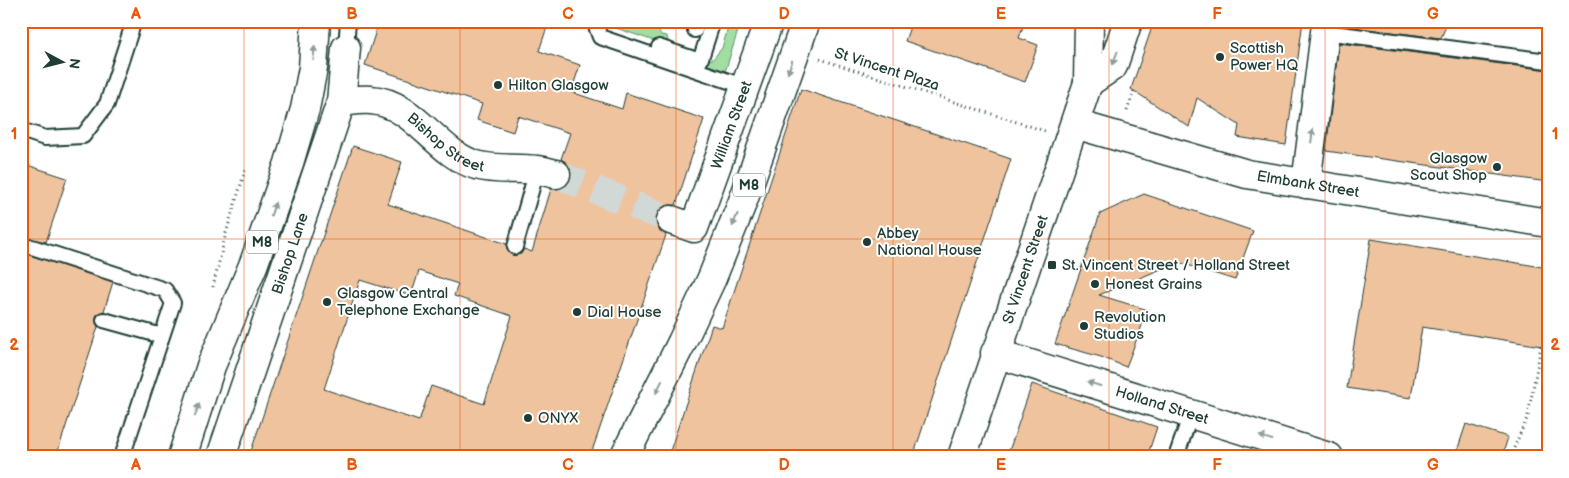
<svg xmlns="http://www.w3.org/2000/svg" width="1569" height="478" font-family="'Balsamiq Sans',sans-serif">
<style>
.green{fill:#a2dda2;stroke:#608d6b}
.building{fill:#f0c39f;stroke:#1f3d34;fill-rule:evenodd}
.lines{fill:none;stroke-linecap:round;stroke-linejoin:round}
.street-tunnel{stroke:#d2d8d6;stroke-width:28;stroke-dasharray:28 14;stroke-linecap:butt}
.lane-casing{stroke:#1f3d34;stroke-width:18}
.street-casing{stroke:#1f3d34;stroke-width:31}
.highway-casing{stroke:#1f3d34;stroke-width:31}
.path{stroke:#1f3d34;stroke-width:3;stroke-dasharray:1 4;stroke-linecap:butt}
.lane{stroke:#fff;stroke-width:14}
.street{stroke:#fff;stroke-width:28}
.highway{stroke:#fff;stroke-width:28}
.highway-bridge-casing{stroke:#1f3d34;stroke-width:31;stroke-linecap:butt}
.highway-bridge{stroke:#fff;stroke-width:28}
.oneway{fill:#8f9e9a}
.grid{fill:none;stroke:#e8590c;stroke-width:1;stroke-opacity:0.55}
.poi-dot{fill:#1f3d34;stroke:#fff;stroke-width:2}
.labels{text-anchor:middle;stroke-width:4;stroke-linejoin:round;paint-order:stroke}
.shield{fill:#fff;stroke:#627771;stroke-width:1}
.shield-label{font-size:14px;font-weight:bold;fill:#1f3d34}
.poi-label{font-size:15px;fill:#1f3d34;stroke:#fff;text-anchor:start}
.street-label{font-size:15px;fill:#1f3d34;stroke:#fff}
.neatline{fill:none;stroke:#e8590c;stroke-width:2}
.grid-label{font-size:16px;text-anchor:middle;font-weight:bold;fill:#e8590c}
</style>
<rect width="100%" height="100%" fill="#fff"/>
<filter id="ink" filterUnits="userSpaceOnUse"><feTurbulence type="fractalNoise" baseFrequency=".02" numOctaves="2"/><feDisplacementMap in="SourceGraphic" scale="10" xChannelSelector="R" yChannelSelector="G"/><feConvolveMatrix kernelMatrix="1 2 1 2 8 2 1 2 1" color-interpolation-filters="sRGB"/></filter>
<g filter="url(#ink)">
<path class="green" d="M603 21H652L661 35 667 36 669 46 604 24Z
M730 21H741L726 69 721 77 693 65 702 60 713 59 722 48Z"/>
<path class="building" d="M379 21H549L539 51 580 65 571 92 622 109 626 93 704 119 676 205H669L661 208 656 215V222L659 230 666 235 590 457H249L353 146 402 162 388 204 507 244V250L513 255 521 254 524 249 532 252 551 189H561L568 184 571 178V169L567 163 561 159 570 133 518 116 513 132 477 120 482 104 365 65ZM419 271 458 284 454 296 512 316 484 404 431 386 419 421 324 389 360 280 411 296Z
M912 21H1025L1019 38 1038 45 1025 82 905 41Z
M1154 21H1303L1286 145 1237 137 1239 125 1197 98 1189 127 1131 89Z
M1359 21H1448L1441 38 1358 28Z
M1339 43 1548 70V182L1326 151Z
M801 89 1011 159 913 457H668L712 325 722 328Z
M21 163 67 178 46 242 30 239 24 245 25 252 29 255 113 282 104 311 98 313 96 317V323L98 327 56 457H21Z
M1144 194 1253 231 1235 280 1178 262 1099 295 1148 310 1126 367 1101 357 1055 344 1100 214Z
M1371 239 1548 268V347L1422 327 1411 398 1347 388Z
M1032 384 1157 427 1147 457H1007Z
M1466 424 1508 437 1502 457H1455Z"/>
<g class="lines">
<path class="street-tunnel" d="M556 174 671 220"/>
<g class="lane-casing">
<path id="lane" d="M594 21 600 37 746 87
M695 30 698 21
M1325 32 1548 61
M659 47 700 61 713 21
M346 48 348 21
M21 130 45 138 83 136 107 104 134 21
M32 247 165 290 173 303 122 457
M515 247 537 170
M104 320 162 336
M1176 457 1191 414"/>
</g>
<g class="street-casing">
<g id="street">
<path d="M1088 83 1113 66 1128 21"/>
<path id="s1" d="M341 102C351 101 361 99 371 100 415 103 436 153 476 165 496 171 517 167 537 170 543 170 550 173 556 174"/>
<path id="s2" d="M1075 124 1247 174 1548 223"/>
<path d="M1306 184 1325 32"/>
<path id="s3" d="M671 220 694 228 769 21"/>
<path id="s4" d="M995 353 1329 457"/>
<path id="s5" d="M221 457 341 102 346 48"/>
<path d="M624 457 681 344"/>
<path id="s6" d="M962 457 1088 83 1089 21"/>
</g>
</g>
<g class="highway-casing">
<path id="highway" d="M182 457 211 366 254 263 289 163 305 109 313 68 316 21"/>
</g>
<path class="path" d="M820 59 1045 131
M1127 111 1134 91
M213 287 226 233 246 168
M1510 457 1528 416 1541 346
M1545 457 1548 450"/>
<use href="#lane" class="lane"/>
<use href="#street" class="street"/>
<use href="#highway" class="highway"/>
<g class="highway-bridge-casing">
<path id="highway-bridge" d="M681 344 712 278 743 201 806 21"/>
</g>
<use href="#highway-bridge" class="highway-bridge"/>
</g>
<defs><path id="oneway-solid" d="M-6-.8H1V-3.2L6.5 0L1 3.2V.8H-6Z" transform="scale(1.25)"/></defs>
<g class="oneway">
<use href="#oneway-solid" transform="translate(314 53) rotate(-85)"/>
<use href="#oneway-solid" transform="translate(1115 58) rotate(111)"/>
<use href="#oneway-solid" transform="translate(790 67) rotate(109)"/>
<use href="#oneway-solid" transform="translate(1312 136) rotate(-83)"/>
<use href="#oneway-solid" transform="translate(273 209) rotate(-71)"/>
<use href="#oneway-solid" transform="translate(735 220) rotate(112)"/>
<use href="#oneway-solid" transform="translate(1094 384) rotate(-163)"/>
<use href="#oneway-solid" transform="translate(659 387) rotate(117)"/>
<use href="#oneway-solid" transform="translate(197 410) rotate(-72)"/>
<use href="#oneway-solid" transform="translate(1266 438) rotate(-163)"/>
</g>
</g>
<path class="grid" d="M244 21V457M460 21V457M676 21V457M893 21V457M1109 21V457M1325 21V457M21 239H1548"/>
<g class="poi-dot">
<circle cx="1220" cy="57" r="5"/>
<circle cx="498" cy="85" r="5"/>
<circle cx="1497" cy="167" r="5"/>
<circle cx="867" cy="242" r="5"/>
<rect x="1047" y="260" width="10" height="10" rx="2.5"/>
<circle cx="1095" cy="284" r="5"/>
<circle cx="327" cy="302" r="5"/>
<circle cx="577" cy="312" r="5"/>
<circle cx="1084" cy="326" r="5"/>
<circle cx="528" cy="418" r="5"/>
</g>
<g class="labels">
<g class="shield">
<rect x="733" y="173.5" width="32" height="23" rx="4"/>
<rect x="246" y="230.5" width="32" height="23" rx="4"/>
</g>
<g class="shield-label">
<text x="749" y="190">M8</text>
<text x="262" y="247">M8</text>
</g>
<g class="poi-label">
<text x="1230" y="53">Scottish<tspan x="1230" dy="17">Power HQ</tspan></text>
<text x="508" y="90">Hilton Glasgow</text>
<text x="1487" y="163" text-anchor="end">Glasgow<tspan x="1487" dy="17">Scout Shop</tspan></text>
<text x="877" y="238">Abbey<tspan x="877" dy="17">National House</tspan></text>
<text x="1062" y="270">St. Vincent Street / Holland Street</text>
<text x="1105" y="289">Honest Grains</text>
<text x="337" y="298">Glasgow Central<tspan x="337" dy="17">Telephone Exchange</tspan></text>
<text x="587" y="317">Dial House</text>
<text x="1094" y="322">Revolution<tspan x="1094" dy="17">Studios</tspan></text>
<text x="538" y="423">ONYX</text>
</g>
<g class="street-label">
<text transform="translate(887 69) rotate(18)" y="5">St Vincent Plaza</text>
<text dy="5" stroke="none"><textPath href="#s3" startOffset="134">William Street</textPath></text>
<text dy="5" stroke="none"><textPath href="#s1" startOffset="118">Bishop Street</textPath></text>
<text dy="5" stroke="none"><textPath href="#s2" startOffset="241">Elmbank Street</textPath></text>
<text dy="5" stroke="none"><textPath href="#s5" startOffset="215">Bishop Lane</textPath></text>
<text dy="5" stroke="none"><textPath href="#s6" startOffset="198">St Vincent Street</textPath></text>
<text dy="5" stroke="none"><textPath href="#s4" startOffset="175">Holland Street</textPath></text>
</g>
</g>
<rect width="1569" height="478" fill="none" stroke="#fff" stroke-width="55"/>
<g transform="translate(62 62) rotate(97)" stroke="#ffffff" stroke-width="4" paint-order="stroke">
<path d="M0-4L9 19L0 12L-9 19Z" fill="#1f3d34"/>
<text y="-8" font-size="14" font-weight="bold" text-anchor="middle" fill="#1f3d34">N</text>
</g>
<rect x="28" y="28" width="1514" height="422" class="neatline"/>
<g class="grid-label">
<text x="136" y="19">A</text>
<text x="352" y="19">B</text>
<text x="568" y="19">C</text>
<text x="784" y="19">D</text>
<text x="1001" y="19">E</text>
<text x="1217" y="19">F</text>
<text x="1433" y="19">G</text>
<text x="14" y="139">1</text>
<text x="1555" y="139">1</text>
<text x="14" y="350">2</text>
<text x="1555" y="350">2</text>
<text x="136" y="470">A</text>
<text x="352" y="470">B</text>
<text x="568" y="470">C</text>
<text x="784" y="470">D</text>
<text x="1001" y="470">E</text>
<text x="1217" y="470">F</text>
<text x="1433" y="470">G</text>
</g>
</svg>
